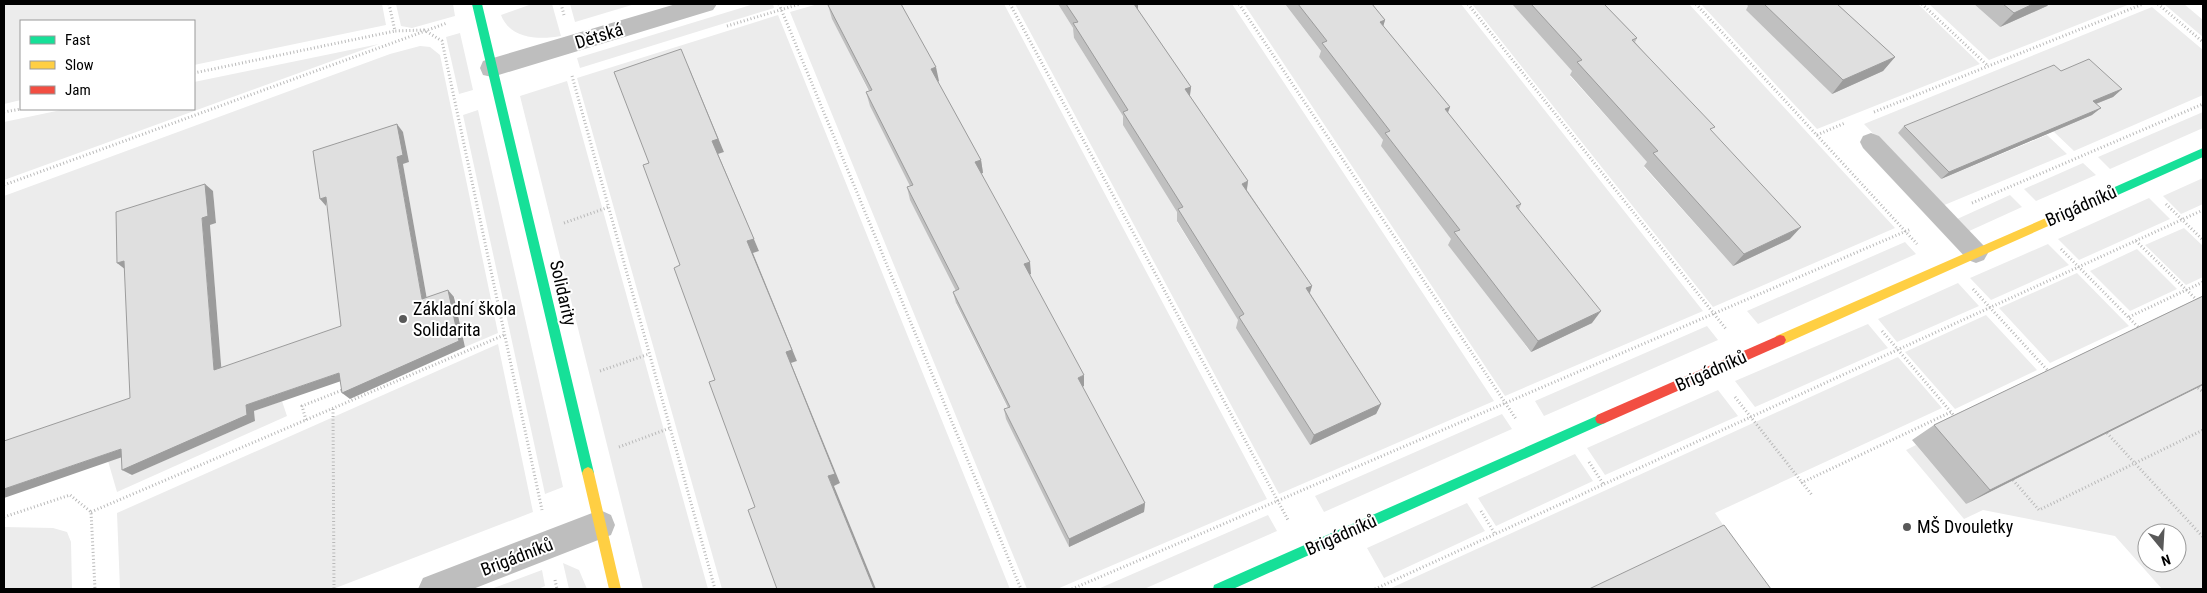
<svg xmlns="http://www.w3.org/2000/svg" width="2207" height="593" font-family="'Roboto Condensed',sans-serif">
<style>
.green{fill:#ececec;fill-rule:evenodd}
.lines{fill:none;stroke-linecap:round;stroke-linejoin:round}
.path{stroke:#b9b9b9;stroke-width:3;stroke-dasharray:1 2.5;stroke-linecap:butt}
.lane{fill:#bebebe;fill-rule:evenodd}
.street{fill:#bebebe;fill-rule:evenodd}
.fast{fill:#16e098;fill-rule:evenodd}
.slow{fill:#ffcf43;fill-rule:evenodd}
.jam{fill:#f24e42;fill-rule:evenodd}
.wall{fill:#c0c0c0}
.shaded-wall{fill:#9c9c9c}
.building{fill:#dfdfdf;stroke:#9c9c9c}
.poi-dot{fill:#595959;stroke:#fff;stroke-width:2}
.labels{text-anchor:middle;stroke-width:4;stroke-linejoin:round;paint-order:stroke}
.street-label{font-size:18px;fill:#000;stroke:#fff}
.poi-label{font-size:18px;fill:#000;stroke:#fff;text-anchor:start}
</style>
<rect width="100%" height="100%" fill="#fff"/>
<path class="green" d="M4 4H382L386 25 194 65V21H21V100L4 104Z
M396 4H453L455 16 412 28 401 26Z
M532 4H552L561 36C539 40 510 39 501 15Z
M570 4H635L575 22Z
M754 4H773L774 8 580 68 577 58Z
M818 4H878L833 20 875 104 916 198 911 200 962 301 956 304 1012 417 1069 547 1144 512 1078 389 1084 386 1025 276 1031 274 977 175 982 173 934 83 938 81 896 4H1004L1267 499 1057 589H1027L790 12Z
M1015 4H1058L1078 36 1074 38 1128 123 1182 219 1177 222 1242 326 1310 445 1376 414 1130 4H1232L1494 401 1279 494Z
M1244 4H1285L1324 55 1319 57 1386 144 1530 352 1356 4H1461L1703 311 1505 396Z
M1472 4H1512L1575 74 1570 76 1649 164 1644 167 1733 266 1584 4H1689L1895 228 1713 307Z
M1701 4H1746L1832 94 1883 71 1812 4H1918L1980 64 1817 129Z
M1929 4H1974L2000 27 2045 4H2130L1989 60Z
M2164 4H2184L2203 20V37Z
M2152 7 2203 50V95L2074 151 2053 131 1898 133 1941 179 2047 135 2067 154 1942 206 1864 124Z
M778 15 1010 589H876L834 486 840 483 791 363 797 361 753 253 759 251 718 154 724 152 687 63 656 176 761 516 780 589H722L577 78Z
M460 33 473 90 459 94 446 37Z
M379 44 4 180V122L66 109H194V82Z
M420 46 430 47 440 55 498 333 465 347 455 297 428 305 403 164 409 162 403 132 327 206 349 333 222 376 210 225 216 223 213 191 139 404 4 450V196L390 54Z
M567 81 708 589H643L520 96Z
M478 110 563 487 545 494 463 115Z
M2203 112V128L2110 169 2098 157Z
M2083 163 2096 175 2036 201 2024 189Z
M2203 178V204L2181 214 2163 196Z
M2010 195 2022 207 1967 232 1955 220Z
M2149 198 2170 219 2079 260 2058 239Z
M2184 228 2203 246V277L2186 285 2145 245Z
M1905 242 1916 254 1758 324 1747 311Z
M2048 244 2069 265 1991 300 1970 278Z
M2137 249 2177 289 2130 311 2090 271Z
M2077 273 2129 326 2050 363 1999 308Z
M1958 283 1979 306 1897 342 1878 319Z
M1986 315 2037 370 1955 409 1905 352Z
M1868 324 1888 348 1755 407 1735 381Z
M1707 326 1718 340 1544 416 1535 401Z
M498 344 533 512 333 589H120L117 513Z
M1898 357 1942 408 1715 513 1730 535 1599 589H1389Z
M2203 385V589H2162L2115 536 1983 510 1964 519 1906 450 1916 445 1966 504ZM2147 533H2177V563H2147Z
M1718 390 1738 416 1605 475 1587 448Z
M282 401 287 416 117 492 108 461 131 454 132 474 127 477 255 421 254 411Z
M1502 414 1512 429 1324 512 1315 496Z
M1575 454 1593 481 1496 526 1478 498Z
M1467 503 1485 531 1384 578 1367 548Z
M1268 515 1277 531 1144 589H1098Z
M4 527 53 528 67 532 71 542 72 589H4Z
M563 563 579 570 587 589H569Z
M542 570 545 586 538 589H491Z"/>
<g class="lines">
<path class="path" d="M389 4 395 31 424 30 442 41 542 510
M561 4 564 15
M779 4 1021 589
M1010 4 1288 520
M1239 4 1516 419
M1468 4 1726 329
M1696 4 1917 244
M1922 4 1987 65
M2158 4 2203 42
M727 26 800 4
M194 73 395 31
M572 76 715 589
M4 112 21 109
M1874 112 2143 4
M1817 135 1845 123
M4 185 447 23
M1972 203 2203 104
M2166 204 2203 240
M564 223 609 207
M2136 241 2203 306
M2061 249 2141 330
M1973 289 2050 373
M2129 317 2203 282
M1882 331 1956 418
M600 371 649 354
M2198 388 2203 392
M1735 397 1812 495
M333 409 334 589
M306 420 302 406 345 389
M2107 433 2203 537
M619 447 670 428
M1589 462 1604 485
M2013 480 2039 510 2203 430
M1801 483 1951 412
M1481 511 1495 534
M91 512 504 335
M4 517 70 495 91 512 95 589
M555 580 557 589
M1072 589 1911 229
M1375 589 2203 210"/>
<path class="lane" d="M1871 133 1879 136 1984 246 1988 253 1984 260 1976 263 1968 260 1863 148 1860 142 1863 136Z"/>
<path class="street" d="M676 4H717L713 10 492 77 483 75 480 68 483 61Z
M600 510 611 515 615 525 611 535 473 589H418L423 578Z"/>
<path class="fast" d="M472 4H482L594 473 592 477 588 479 584 477 582 473Z
M2203 148V157L2082 211H2074L2073 208 2074 205Z
M1601 414 1605 415 1607 419 1605 423 1233 589H1213L1214 585Z"/>
<path class="slow" d="M2078 204 2082 205 2083 208 2082 211 1784 344 1780 345 1776 344 1774 340 1776 336Z
M588 467 592 469 594 473 621 589H609L582 473 584 469Z"/>
<path class="jam" d="M1780 335 1784 336 1786 340 1784 344 1605 423 1601 424 1597 423 1595 419 1597 415Z"/>
</g>
<path class="wall" d="M1058 4H1138V10L1191 87 1190 96 1248 181 1247 190 1312 286 1310 293 1381 404 1376 414 1310 445 1236 328 1238 320 1177 221V212L1123 125V116L1074 38 1073 28Z
M1285 4H1372L1385 20 1383 26 1450 107 1448 113 1521 204 1519 209 1592 323 1531 352 1448 245 1451 239 1381 146 1383 140 1319 57 1321 51Z
M1512 4H1604L1637 38 1635 42 1712 132 1790 239 1733 266 1644 166 1647 162 1570 75 1572 71Z
M1746 4H1837L1895 57 1883 71 1832 94 1746 10 1748 6Z
M1974 4H2049L2047 6 2000 27Z
M828 5 939 81 938 82 981 160 983 173H981L1031 274 1029 275 1084 386 1082 387 1145 503 1144 512 1069 547 1006 419 1004 409 1008 408 956 303 953 292 956 291 910 200 907 187 910 186 870 106 866 92 869 91 832 19Z
M2122 89 2113 97 2096 104 2092 115 1941 179 1898 133 1904 126Z
M2203 296V385L1966 504 1912 440 1934 425Z"/>
<path class="shaded-wall" d="M1133 4H1138V15Z
M2033 4H2049L2047 6 2000 27 2014 13Z
M1385 20 1381 34 1380 22Z
M1895 57 1883 71 1832 94 1843 80Z
M687 63 724 152 718 154 759 251 753 253 797 361 791 363 840 483 834 486 876 589H874L828 476 712 141Z
M936 67 939 81 934 83 931 69Z
M1191 87 1189 101 1185 89Z
M2122 89 2113 97 2085 108 2093 101Z
M1450 107 1444 121 1445 109Z
M2101 108 2092 115 1941 179 1949 172Z
M397 124 403 132 409 162 403 164 428 305 422 299 397 157Z
M981 160 983 173 977 175 975 162Z
M1248 181 1246 194 1242 184Z
M205 184 213 191 216 223 210 225 222 376 214 370 202 218Z
M326 197V206L320 199Z
M1801 227 1790 239 1733 266 1744 254Z
M124 261 126 270 117 263Z
M1030 262 1031 274 1025 276 1024 264Z
M1312 286 1308 298 1306 288Z
M448 290 454 297 465 347 350 399 342 393Z
M1601 311 1592 323 1531 352 1538 341Z
M339 373 347 379 254 411 255 421 132 475 122 470 246 405Z
M1084 375V386L1078 389V378Z
M2203 384V385L1966 504 1990 490Z
M1381 404 1376 414 1310 445 1314 435Z
M121 449 131 454 4 498V489Z
M1145 503 1144 512 1069 547V539Z"/>
<path class="building" d="M832 4H901L936 67 931 69 981 160 975 162 1030 262 1024 264 1084 375 1078 378 1145 503 1069 539 1004 409 1010 407 953 292 959 289 907 187 913 185 866 92 872 90 828 5Z
M1066 4H1134L1191 87 1185 89 1248 181 1242 184 1312 286 1306 288 1381 404 1314 435 1239 317 1244 314 1178 209 1183 207 1123 112 1128 110 1073 23 1078 22Z
M1298 4H1372L1385 20 1380 22 1450 107 1445 109 1521 204 1516 206 1601 311 1538 341 1454 232 1460 230 1385 133 1390 131 1322 43 1327 41Z
M1531 4H1604L1637 38 1632 40 1715 127 1710 129 1801 227 1744 254 1653 153 1658 151 1577 62 1582 60Z
M1764 4H1837L1895 57 1843 80Z
M2003 4H2033L2014 13Z
M681 49 718 139 712 141 754 239 747 241 792 350 786 352 835 474 828 476 874 589H777L748 510 755 507 709 382 715 380 674 268 680 265 643 165 649 163 614 72Z
M2089 59 2122 89 2093 101 2101 108 1949 172 1904 126 2054 65 2061 71Z
M397 124 403 155 397 157 422 299 448 290 459 341 342 393 339 373 246 405 247 415 122 470 121 449 4 489V441L130 398 124 261 117 263 116 212 205 184 208 216 202 218 214 370 341 326 326 197 320 199 313 151Z
M2203 296V384L1990 490 1934 425Z
M1724 525 1771 589H1589Z"/>
<g class="poi-dot">
<circle cx="403" cy="319" r="5"/>
<circle cx="1907" cy="527" r="5"/>
</g>
<g class="labels">
<g class="street-label">
<text transform="translate(599 36) rotate(-17)" y="6">Dětská</text>
<text transform="translate(2081 206) rotate(-24)" y="6">Brigádníků</text>
<text transform="translate(563 293) rotate(77)" y="6">Solidarity</text>
<text transform="translate(1711 371) rotate(-24)" y="6">Brigádníků</text>
<text transform="translate(1341 535) rotate(-24)" y="6">Brigádníků</text>
<text transform="translate(517 557) rotate(-21)" y="6">Brigádníků</text>
</g>
<g class="poi-label">
<text x="413" y="315">Základní škola<tspan x="413" dy="21">Solidarita</tspan></text>
<text x="1917" y="533">MŠ Dvouletky</text>
</g>
</g>
<rect width="2207" height="593" fill="none" stroke="#000000" stroke-width="10"/>
<rect x="20" y="20" width="175" height="90" fill="#ffffff" stroke="#999999"/>
<rect x="30" y="36" width="25" height="8" fill="#16e098" stroke="#999999"/>
<text x="65" y="45" font-size="15" fill="#000000">Fast</text>
<rect x="30" y="61" width="25" height="8" fill="#ffcf43" stroke="#999999"/>
<text x="65" y="70" font-size="15" fill="#000000">Slow</text>
<rect x="30" y="86" width="25" height="8" fill="#f24e42" stroke="#999999"/>
<text x="65" y="95" font-size="15" fill="#000000">Jam</text>
<g transform="translate(2162 548) rotate(162)"><circle r="24" fill="#ffffff" stroke="#999999"/>
<path d="M0-4L9 19L0 12L-9 19Z" fill="#595959"/>
<text y="-8" font-size="14" font-weight="bold" text-anchor="middle" fill="#000000">N</text>
</g>
</svg>
